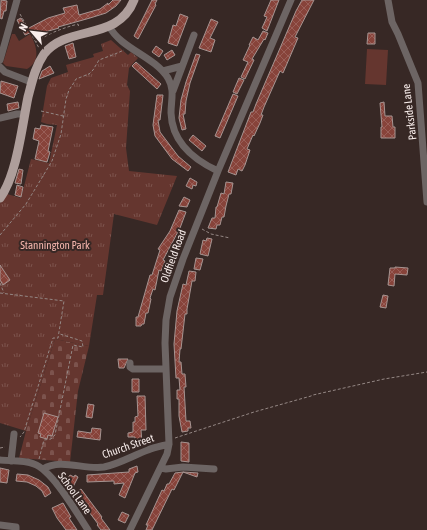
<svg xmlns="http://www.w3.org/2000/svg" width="427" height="530" font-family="'Asap Condensed',sans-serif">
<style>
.grass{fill:#65362f}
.cemetery{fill:url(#cemetery-stones)}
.park{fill:url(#park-tufts)}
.building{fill:url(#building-cross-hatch);stroke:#a69491}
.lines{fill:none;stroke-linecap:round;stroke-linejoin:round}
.path{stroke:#948784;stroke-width:1;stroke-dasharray:3 2;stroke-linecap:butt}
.minor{stroke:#6d6564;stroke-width:7}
.major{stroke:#ae9e9b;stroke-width:9}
.labels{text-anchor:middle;stroke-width:4;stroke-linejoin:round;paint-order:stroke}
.street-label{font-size:11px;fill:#f8edeb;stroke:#372825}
.park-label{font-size:11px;fill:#f4b5ac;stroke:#372825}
</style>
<defs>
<pattern id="cemetery-stones" width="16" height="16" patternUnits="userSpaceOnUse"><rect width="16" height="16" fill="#65362f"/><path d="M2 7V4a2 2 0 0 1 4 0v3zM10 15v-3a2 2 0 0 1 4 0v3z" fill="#7c534d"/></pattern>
<pattern id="park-tufts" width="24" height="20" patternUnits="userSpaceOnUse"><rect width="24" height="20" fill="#65362f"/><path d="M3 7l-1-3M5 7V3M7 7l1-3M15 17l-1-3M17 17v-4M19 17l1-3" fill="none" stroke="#7c534d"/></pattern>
<pattern id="building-cross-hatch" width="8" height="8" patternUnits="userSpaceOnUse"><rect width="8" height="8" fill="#87433a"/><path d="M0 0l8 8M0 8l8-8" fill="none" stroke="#995e57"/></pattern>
</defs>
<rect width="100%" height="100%" fill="#372825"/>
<path class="grass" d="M12 34H15L19 41 30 34C37 46 41 61 27 69L6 66 3 63Z
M367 49 388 50 386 85 365 84Z"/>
<path class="cemetery" d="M55 339 89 346 78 391 70 462 19 458 26 431Z"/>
<path class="park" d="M111 40 128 55 131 52 138 58 129 68 127 85 130 91 126 148 129 171 177 176 157 225 114 214 103 295H97L89 346 55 339 26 431 0 423V203L7 194 21 198 31 159 49 163 57 125 47 124 41 122 47 86 51 78 68 72 66 65 94 57 93 54 103 51 101 44Z"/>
<path class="building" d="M1 0 7 1 6 11H4L2 19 0 18Z
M113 0H121L116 6 106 13 90 18 58 27 59 28 45 32 35 38 32 32 25 35 17 20 21 18 27 29 48 18 65 13 63 8 77 5 79 15 100 9 108 3V5Z
M152 0H157L155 4 156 5 138 39 134 36Z
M271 0H279L267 31 262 28 267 17 264 16Z
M302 0H314L295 37 298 38 283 73 280 71 264 107 261 115H263L260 123 254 136 253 135 247 149 250 150 245 165 242 171 238 169 236 175 228 172 251 112H253L256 104 296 11Z
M180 14 188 17 177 46 168 43 173 25 176 26Z
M211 19 218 22 210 38 215 40 211 52 199 48Z
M263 31 268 33 265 40 264 39 252 59 254 60 245 79 241 77 248 62 243 60 250 45H249L253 37 258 40Z
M368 33H375V44H367Z
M73 43 76 57 69 59 65 46Z
M156 46 163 51 159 57 152 52Z
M172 50 175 55 167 60 164 55Z
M196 54 200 55 190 83 186 101 185 114H183L186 129 182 130 179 118 181 100 186 82Z
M136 62 161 84 157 89 132 66Z
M50 66 54 73 39 79 42 71Z
M239 78 244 80 237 94 233 92Z
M1 81 18 86 14 98 0 93Z
M233 94 238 96 220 138 215 136Z
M157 95H163L160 120H158L160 132 178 156 191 167 188 171 172 159 155 136 153 125Z
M18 102 19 108 8 111 7 104Z
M384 102 385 116H392L393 127H395V138H381V127H382L380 103Z
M41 125 53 127 48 151 50 152 47 162 35 159 39 141 33 139 35 128 40 129Z
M193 135 206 146 202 151 189 140Z
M19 169 23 170 21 184 15 183Z
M190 178 197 182 196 186 193 185 192 189 186 186Z
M226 182 233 183 231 194H229L226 206 224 217H222L220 225H217L216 229 208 228 212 218H215L216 207H217L221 193 224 194Z
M17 185 23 187 21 197 15 195Z
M184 197 190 200 187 207 179 206Z
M179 210 186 212 180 228 163 260 165 261 161 271 159 270 155 290 153 289 150 298 151 299 148 313H146L144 324H142L141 326H136V317H138L150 275H152L160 250 158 249 170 231Z
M207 238 212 239 208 256 200 254 203 240 206 241Z
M196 258 203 259 200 270 194 269Z
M0 265 10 280 3 285 0 280Z
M395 267 408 268 407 275 395 274 394 286 388 285 390 268H395Z
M189 271 196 272 195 281H192L187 309V314H185L181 349H180L179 362H181L182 374H185L186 387H184L186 421H190L191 428H188V431L182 432 179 416V399H177V390H180L179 378H176L174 344 177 311 183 284 186 285Z
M383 295 388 296 386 308 380 307Z
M118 359H128L124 368H119Z
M132 379H139V392H132Z
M137 396H145L146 430H141L142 444H135V437H128V433L133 432V422H135V417L138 416Z
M88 404 94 405 92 418 86 417Z
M44 413 58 417 52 436 48 435 47 439 40 437 41 434 38 433Z
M92 428 101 429 100 440 77 437 78 431 91 433Z
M181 442 189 443V462L181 461Z
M137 466 138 472 135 473 125 498 119 495 124 483 114 484V481L87 482V475L129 472V469Z
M0 468 9 470 7 483 0 482Z
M183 472 198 473 197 477 183 472 174 490 172 489 152 530H146L148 525H146L162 490 164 491 167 484H169L175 473Z
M17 474 28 475 39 480 48 487 51 493 45 497 42 491 36 486 27 482 16 481Z
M70 475 74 477 75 475 78 477 73 487 66 481Z
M81 489 102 517 101 518 110 530H101L97 525 98 524 75 493Z
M63 503 71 517 69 518 77 530H66L57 518 52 508Z
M122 512 129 515 125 523 118 520Z"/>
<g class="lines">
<path class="path" d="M20 14 39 48
M36 42C49 33 63 28 78 24L79 28
M41 111 63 116
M202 229 211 234 230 238
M0 235 26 204 52 161 61 134 66 99 69 90 73 84 76 79 89 74 93 70 99 60 115 54 124 50
M0 283 4 293
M0 293 64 301 58 338H53L24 432 20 437
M175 438 254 412 311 396 313 395 384 379 427 372
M0 448 5 447
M39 459 44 440 51 439 55 435 73 345 83 347 82 341 60 334"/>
<path class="minor" d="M388 0 392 22 398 34 418 83 427 202
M109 26C121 49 154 56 168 78 175 90 171 100 171 113 172 142 194 160 218 171
M0 60 17 0
M0 67 5 72 31 82
M163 71 182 66
M173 91 194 35
M0 118 17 114H24
M130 363V367L133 369H166
M0 460C10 461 24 460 34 464 53 471 76 512 88 530
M11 461 14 434
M161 468 166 469 183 467 214 469
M43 469C61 458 84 470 104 467 119 464 134 455 148 450 155 447 162 446 169 444
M0 525 16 527V530
M130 530 167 454 169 444 165 343 166 320 170 297 183 259 218 171 291 0"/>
<path class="major" d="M0 198C17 175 22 126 28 97 32 82 35 67 44 54 68 24 118 42 134 0"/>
</g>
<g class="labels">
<g class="street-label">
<text transform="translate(409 112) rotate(-97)" y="4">Parkside Lane</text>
<text transform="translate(173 256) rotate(-70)" y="4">Oldfield Road</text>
<text transform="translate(128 446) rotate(-19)" y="4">Church Street</text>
<text transform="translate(75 493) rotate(54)" y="4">School Lane</text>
</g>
<g class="park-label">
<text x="55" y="249">Stannington Park</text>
</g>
</g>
<g transform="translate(32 32) rotate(298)" stroke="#372825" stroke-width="3" paint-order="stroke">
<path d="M0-3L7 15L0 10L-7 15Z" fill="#f8edeb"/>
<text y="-6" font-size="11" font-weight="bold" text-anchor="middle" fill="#f8edeb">N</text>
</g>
</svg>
